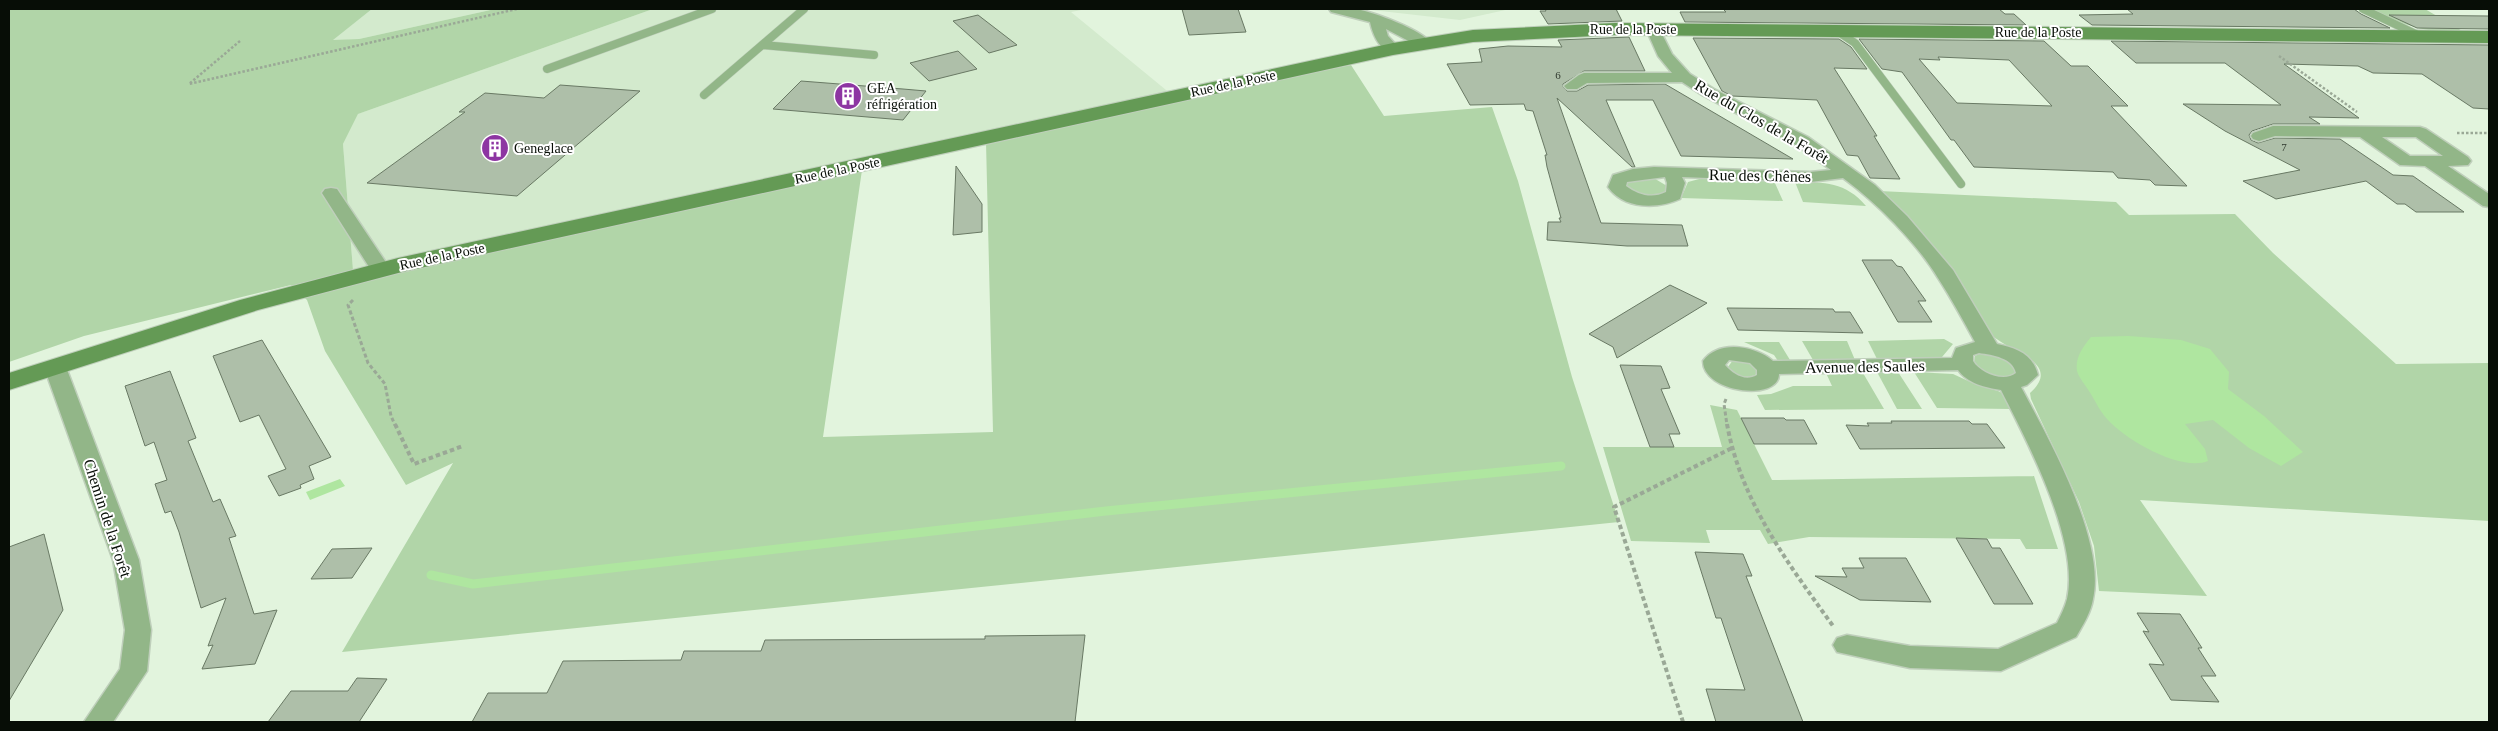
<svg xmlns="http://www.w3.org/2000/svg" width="2498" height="731" font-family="Georgia,serif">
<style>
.built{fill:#d3eacd}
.green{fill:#b1d5a8}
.water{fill:#afe6a0}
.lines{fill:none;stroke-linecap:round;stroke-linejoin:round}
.stream{stroke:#afe6a0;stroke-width:9}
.building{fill:#aebfa9;stroke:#697964;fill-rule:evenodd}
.lane-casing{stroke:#bfcfbb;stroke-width:9}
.street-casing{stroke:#bfcfbb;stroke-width:3}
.secondary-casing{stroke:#bfcfbb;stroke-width:2}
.path-far2{stroke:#9aa896;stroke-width:2.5;stroke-dasharray:2.5 2;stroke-linecap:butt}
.path-far1{stroke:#9aa896;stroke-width:3;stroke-dasharray:4 2.5;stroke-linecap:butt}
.path{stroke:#9aa896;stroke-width:4;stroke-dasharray:4.5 3;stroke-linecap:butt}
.lane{stroke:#92b688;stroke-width:8}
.street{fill:#92b688;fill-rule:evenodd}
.secondary{fill:#649a55;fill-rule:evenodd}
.labels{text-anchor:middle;stroke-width:4;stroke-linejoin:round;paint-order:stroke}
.far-number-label{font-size:11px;fill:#313a2f}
.far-street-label{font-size:14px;fill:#070d06;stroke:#fff}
.far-poi-label{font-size:14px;fill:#070d06;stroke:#fff;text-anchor:start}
.street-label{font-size:16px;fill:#070d06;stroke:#fff}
</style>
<rect width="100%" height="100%" fill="#e2f4dd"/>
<path class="built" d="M372 9H495L359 39 331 41Z
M653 9H1086L1071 12 1177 99 353 270 343 144 358 114Z
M1363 9H1510L1460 20Z"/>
<path class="green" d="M9 9H372L333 40 359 39 495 9H653L358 114 343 144 353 270 582 231 862 170 823 437 993 432 986 142 1177 99 1351 65 1384 116 1492 107 1518 181 1572 377 1619 522 342 652 453 463 406 485 325 351 307 300 291 285 84 336 9 362Z
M2371 9H2425L2464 32C2421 32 2409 27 2371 9Z
M1652 177 1667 186 1666 193C1654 201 1634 196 1625 185L1626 182Z
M1703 178 1774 181 1783 201 1681 198 1688 182Z
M1795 182C1824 182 1846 182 1866 206L1803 202Z
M1879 191 2116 202 2129 215 2235 214 2273 253 2396 364 2489 363V521L2140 500 2207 596 2099 591 2094 546 2079 502 2031 399 2030 393C2064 362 2008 352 1992 335 1959 277 1926 238 1879 191Z
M1944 339 1953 344 1942 357 1877 359 1868 341Z
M1802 341H1847L1855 360H1813Z
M1744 342H1779L1790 360 1778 361 1774 355Z
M1979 354C1993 352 2008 358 2016 369L2015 373C2002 383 1984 373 1974 363L1975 356Z
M1733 360 1747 361 1755 366 1757 374C1746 380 1734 376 1728 367Z
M1877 372H1898L1922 409H1897Z
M1914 372 1953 374 1977 385 1998 391 2004 394 2011 409 1937 408Z
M1826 373H1863L1884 409 1765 410 1757 395 1771 394 1793 386H1832Z
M1710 405 1737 410 1772 480 2034 476 2058 549H2026L2020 539 1809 537 1768 544 1760 530H1706L1710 543 1631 541 1603 447H1722Z"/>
<path class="water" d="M2129 336 2181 340 2210 349 2229 372 2228 389 2264 416 2303 452 2281 466 2249 448 2213 420 2185 424 2205 449 2208 461C2181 472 2126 440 2108 420 2100 412 2095 400 2089 391 2086 386 2079 378 2077 371 2075 357 2083 347 2091 337Z
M340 479 345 486 310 500 306 492Z"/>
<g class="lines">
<path class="stream" d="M431 575 473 584 1106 511 1561 466"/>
</g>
<path class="building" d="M1182 9H1238L1246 32 1189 35Z
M1545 9H1616L1622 21 1548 24 1540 11H1546Z
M1723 9H1999L2005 14H2014L2026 25 1685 22 1680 12H1726Z
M2127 9H2354L2361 14 2390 28 2092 25 2079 15 2133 14Z
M978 15 1017 45 989 53 953 21Z
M2389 15 2489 16V29L2417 28Z
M1629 37 1645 71H1584L1563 84V87L1567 91H1577L1588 85 1665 84 1793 159 1681 156 1653 100H1606L1635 167H1632L1557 98 1601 223 1682 225 1688 246H1627L1547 240 1548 222H1561L1559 218H1561L1547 167 1545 155H1547L1533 111 1526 110 1524 104 1470 105 1447 64 1482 62 1479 49 1508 46 1562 47 1558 40Z
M1693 38 1839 39 1851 47 1867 69 1834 68 1877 136H1874L1900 179 1870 178 1858 156 1847 155 1817 100 1732 96 1722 91Z
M1859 39 2044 41 2071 66H2088L2128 106H2111L2187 186 2155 185 2150 180 2118 178 2113 172 1974 167 1954 140H1951L1902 72 1882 69ZM1938 57 2009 60 2052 106 1957 103 1919 59 1940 60Z
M2111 41 2489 45V109L2473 108 2422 74 2373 73 2358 66 2284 64 2359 118 2309 117 2320 124H2273L2252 131 2249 135 2251 140 2258 143 2275 138 2340 139 2393 175 2413 176 2464 212H2416L2405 204H2397L2366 181 2276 199 2243 181 2300 170 2225 131 2183 104 2281 105 2225 63H2136Z
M958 51 977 69 929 81 910 63Z
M801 81 903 89 926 91 903 120 773 109Z
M560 85 640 91 517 196 367 183 465 112H459L485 93 544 98Z
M956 166 982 204V232L953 235Z
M1862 260H1892L1897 266 1902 267 1926 301H1918L1932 322H1898Z
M1670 285 1707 303 1617 358 1613 347 1589 334Z
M1727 308 1833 309 1835 312H1850L1863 333 1738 330Z
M262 340 331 457 309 466 314 479 300 485 301 488 279 496 268 476 286 469 259 415 240 422 213 356Z
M1620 365 1661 366 1670 388 1661 389 1680 434H1669L1674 447H1650Z
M170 371 196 438 188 441 213 502 220 499 236 536 229 538 254 614 277 610 255 664 202 669 213 645 208 646 226 598 201 608 179 532 171 511 165 513 155 484 167 480 154 442 145 446 125 386Z
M1741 418H1784L1786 420H1804L1817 444H1754Z
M1891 421H1969L1972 424H1987L2005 448 1860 449 1846 425 1869 426 1867 423H1892Z
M44 534 63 610 9 701V547Z
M1956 538 1987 539 1992 548H2000L2033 604H1994Z
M372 548 352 578 311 579 332 549Z
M1695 552 1743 554 1752 576H1746L1803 722H1716L1706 689 1745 690 1721 618H1716Z
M1859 558H1906L1931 602 1860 600 1815 576 1847 577 1842 568H1864Z
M2137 613 2180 614 2202 648H2198L2216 676H2201L2219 702 2171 700 2149 664 2164 665 2143 631 2149 632Z
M1085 635 1075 722H472L488 693H547L563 661 681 660 684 651H761L765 640 985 639V636Z
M357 678 387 679 359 722H268L291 691H348Z"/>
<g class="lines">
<g class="lane-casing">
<path id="lane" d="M2363 9 2420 36
M1837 31 1855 43 1961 184
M763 45 874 55
M547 69 712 9
M704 95 804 9"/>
</g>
<g class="street-casing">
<path id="street" d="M1329 9C1338 8 1348 8 1357 9 1375 13 1421 29 1432 44L1425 48 1420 47 1386 29 1388 36 1400 49 1393 53C1379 50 1373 35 1370 22L1331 12Z
M1653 25 1658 26 1672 54 1690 74 1714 89 1808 137 1875 185 1907 216 1953 270 1997 344C2016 348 2033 354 2038 375L2027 385 2021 387C2048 438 2106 540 2093 599 2091 612 2083 625 2076 637L2001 671 1910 668 1837 652 1833 645 1837 638 1847 635 1910 646 1998 649 2057 623C2061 615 2065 607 2067 599 2080 541 2027 441 2001 390 1986 388 1967 383 1958 370L1779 374C1779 402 1703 393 1703 361 1719 339 1756 346 1773 361L1952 358 1956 348 1975 342C1963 320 1951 298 1938 278 1917 243 1876 202 1843 178L1810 182 1682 177 1685 183 1680 199C1658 209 1624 210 1608 187L1613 175 1633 169 1654 167 1810 172 1831 170 1796 145 1702 95 1682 82 1587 83 1577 89H1567L1564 86 1579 75 1584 73H1672L1658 56 1646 29ZM1665 177 1667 183 1666 192C1652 199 1638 195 1626 186L1627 182ZM1979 353C1993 355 2013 358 2016 373 2004 383 1980 373 1973 361V355ZM1729 360 1750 363 1757 370V375C1745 382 1733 374 1725 365Z
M2273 126 2420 127 2426 129 2468 157 2471 161 2468 165 2448 166 2489 194V207L2483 206 2425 166 2400 165 2360 137 2275 136 2259 141 2253 139 2251 136 2253 133ZM2382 137H2416L2443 156H2410Z
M331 188 337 189 391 270 388 274H374L371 270 322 193 325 189Z
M55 361 63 362 66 367 139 560 151 630 147 671 113 722H84L120 669 125 630 113 560 44 367 47 362Z"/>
</g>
<g class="secondary-casing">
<path id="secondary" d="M1615 23 2489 31V43L1615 35 1473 42 1393 55 402 272 258 310 9 390V373L240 300 398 258 1393 43 1473 30Z"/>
</g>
<path class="path-far2" d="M240 41 189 84 517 9
M2279 56 2357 112
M2457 133H2489"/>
<path class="path-far1" d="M353 300 348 305 368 363 385 384 391 416 395 425
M1726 399 1724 404 1727 425"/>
<path class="path" d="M395 424 414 464 463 446
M1727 424C1741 502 1788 563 1833 626
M1683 722 1614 507 1732 448"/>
<use href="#lane" class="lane"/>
<use href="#street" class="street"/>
<use href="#secondary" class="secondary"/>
</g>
<defs>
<g id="building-disc" transform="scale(1.4375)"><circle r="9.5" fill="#8d35a2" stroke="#fff"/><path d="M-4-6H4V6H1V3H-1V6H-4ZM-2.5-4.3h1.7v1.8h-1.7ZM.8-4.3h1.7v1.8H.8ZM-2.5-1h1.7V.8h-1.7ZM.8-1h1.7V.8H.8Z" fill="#fff"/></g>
</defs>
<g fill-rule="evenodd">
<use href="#building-disc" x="848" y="96"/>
<use href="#building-disc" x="495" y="148"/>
</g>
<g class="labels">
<g class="far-number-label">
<text x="1558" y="79">6</text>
<text x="2284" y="151">7</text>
</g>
<g class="far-street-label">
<text x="1633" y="34">Rue de la Poste</text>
<text x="2038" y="37">Rue de la Poste</text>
<text transform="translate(1233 83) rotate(-12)" y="5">Rue de la Poste</text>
<text transform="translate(837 170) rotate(-12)" y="5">Rue de la Poste</text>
<text transform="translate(442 256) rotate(-12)" y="5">Rue de la Poste</text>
</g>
<g class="far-poi-label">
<text x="867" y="93">GEA<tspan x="867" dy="16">réfrigération</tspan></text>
<text x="514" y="153">Geneglace</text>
</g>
<g class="street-label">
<text transform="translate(1762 121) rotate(30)" y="6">Rue du Clos de la Forêt</text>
<text transform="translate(1760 175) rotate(1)" y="6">Rue des Chênes</text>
<text transform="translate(1865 366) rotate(-1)" y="6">Avenue des Saules</text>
<text transform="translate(108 518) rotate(72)" y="6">Chemin de la Forêt</text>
</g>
</g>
<rect width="2498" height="731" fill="none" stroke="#070d06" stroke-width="20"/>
</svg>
